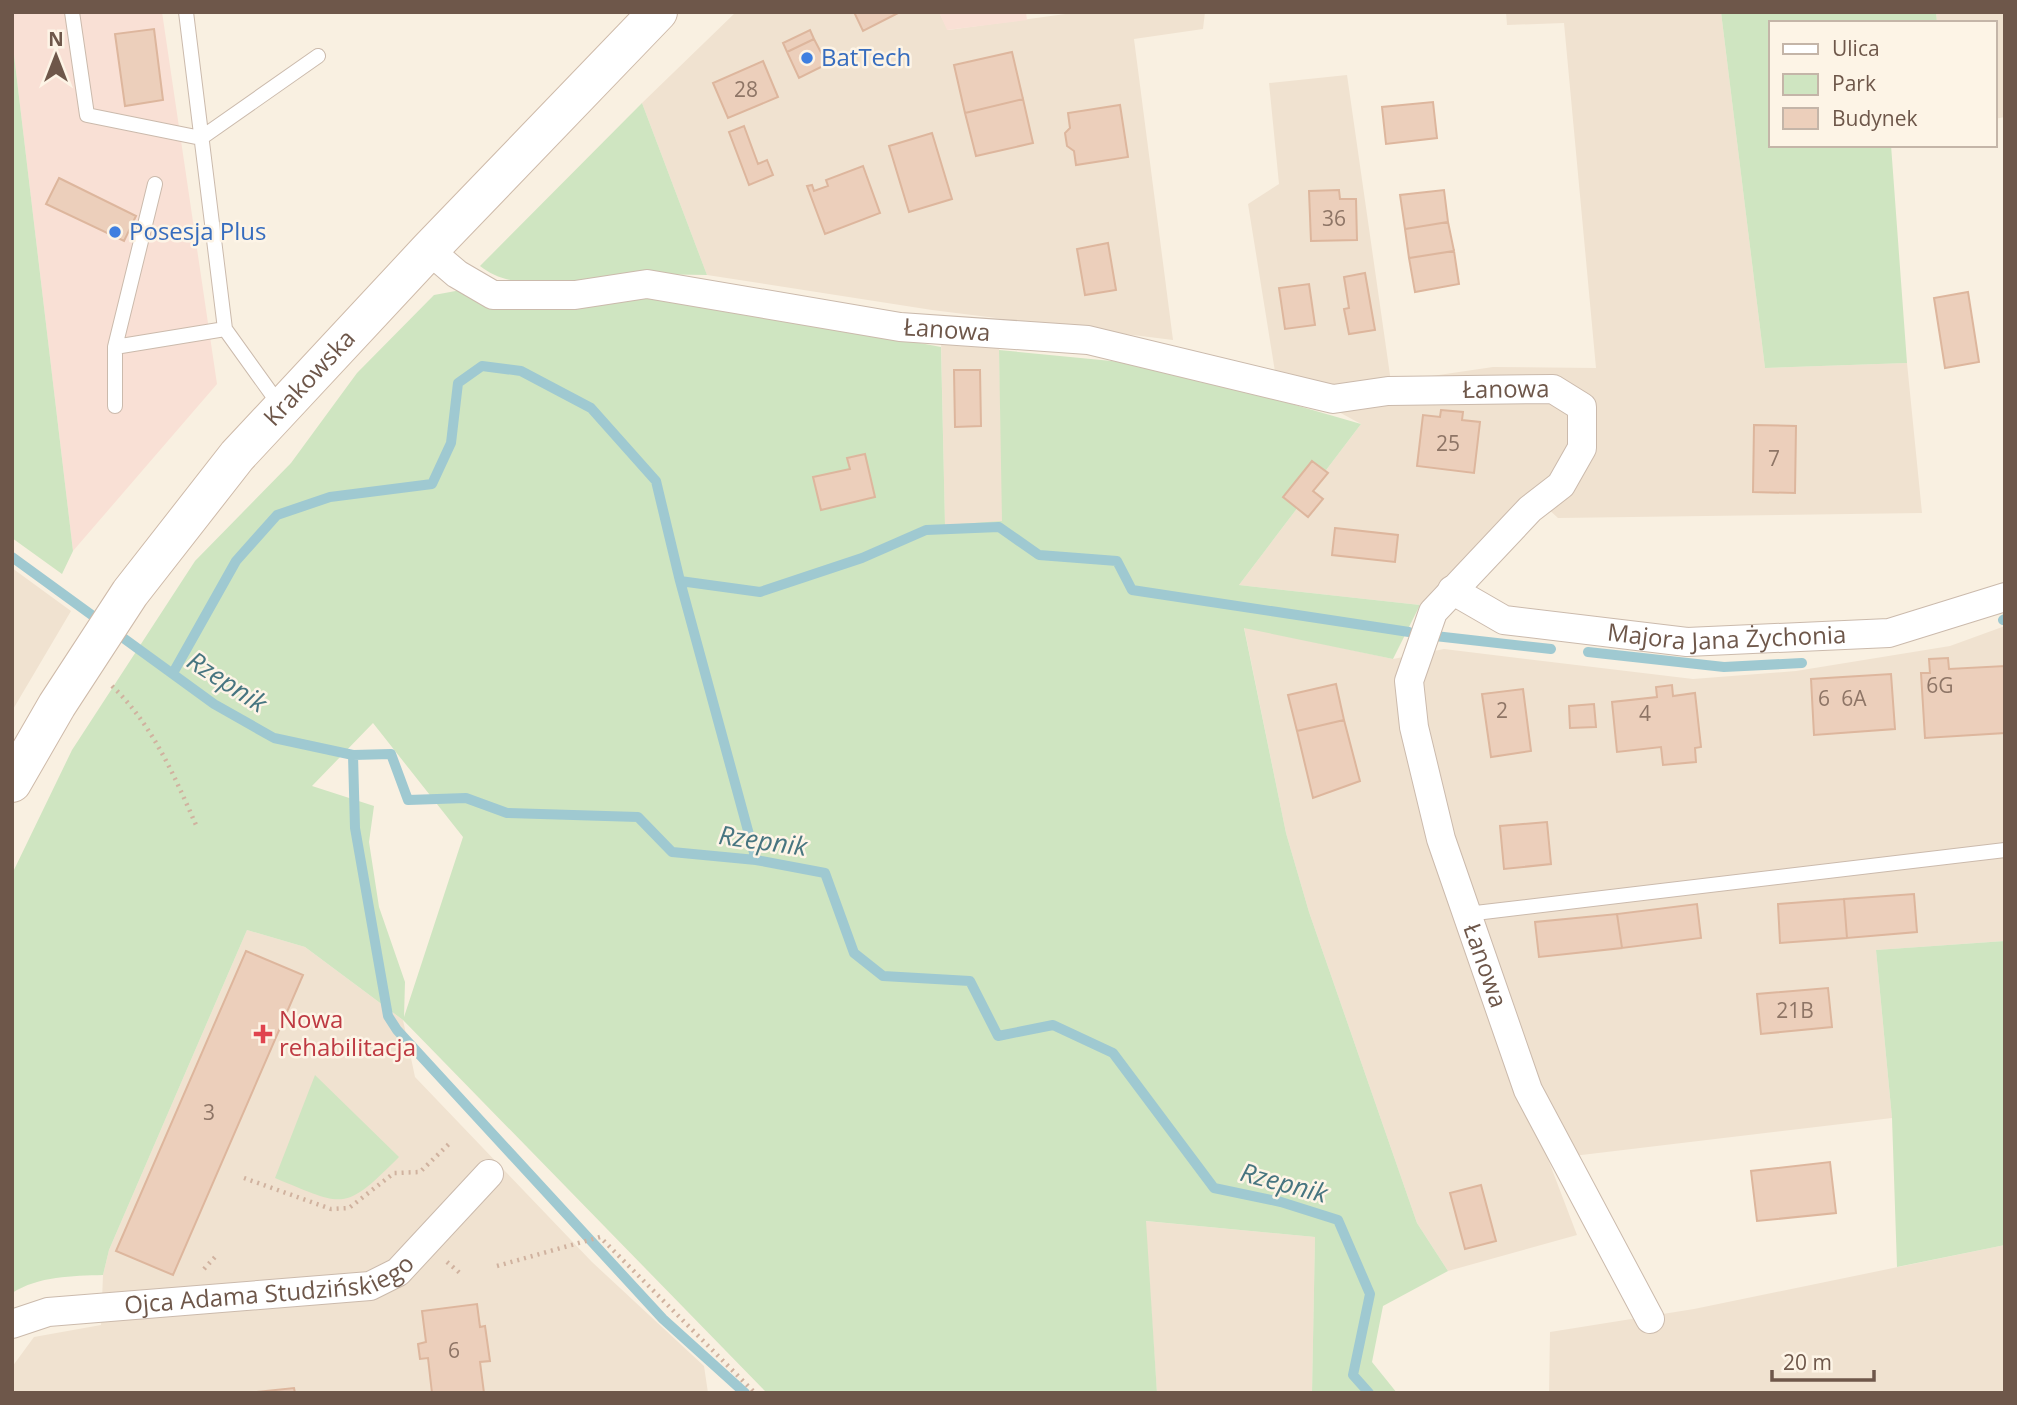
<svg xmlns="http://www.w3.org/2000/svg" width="2017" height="1405" font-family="'Open Sans',sans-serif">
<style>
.residential{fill:#f0e2d0}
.commercial{fill:#f9e0d5}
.green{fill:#cfe5c1;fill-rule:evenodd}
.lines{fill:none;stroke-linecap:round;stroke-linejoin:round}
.stream{stroke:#9fc9d1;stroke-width:10}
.building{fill:#eccfbb;stroke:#ddb69d;stroke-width:2}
.service-casing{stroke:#cbbaac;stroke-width:16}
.minor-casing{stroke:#cbbaac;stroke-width:30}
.secondary-casing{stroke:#cebaa9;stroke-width:40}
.path{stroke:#d0b29f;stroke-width:4.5;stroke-dasharray:2 5;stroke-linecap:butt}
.service{stroke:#fff;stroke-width:14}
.minor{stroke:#fff;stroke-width:28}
.secondary{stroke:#fff;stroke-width:38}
.shop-dot{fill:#3f7fe0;stroke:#fdf4e6;stroke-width:2.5}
.health-dot{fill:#e0444e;stroke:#fdf4e6;stroke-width:2.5}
.labels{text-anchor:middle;stroke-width:5;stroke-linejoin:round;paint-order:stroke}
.number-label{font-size:21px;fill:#8e7566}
.shop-label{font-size:24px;fill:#366cbe;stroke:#fdf4e6;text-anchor:start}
.street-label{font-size:24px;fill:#6e574a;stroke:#fdf4e6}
.health-label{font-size:24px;fill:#be3a42;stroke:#fdf4e6;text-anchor:start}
.water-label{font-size:26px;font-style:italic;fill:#477580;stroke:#fdf4e6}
</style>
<rect width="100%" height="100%" fill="#f9f0e1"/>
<path class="residential" d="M736 12H939L948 30 1080 12H1205L1203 29 1134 39 1173 340 932 310 707 275 642 103Z
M1506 12H1721L1765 368 1907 363 1922 513 1558 518 1532 494 1420 605 1239 585 1361 424 1276 378 1248 204 1279 184 1269 83 1347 75 1391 382 1493 367 1596 368 1564 23 1507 25Z
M1936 12H2005V117L1994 119V23H1937Z
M941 341 999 343 1003 522 945 525Z
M12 568 71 611 12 711Z
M2005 626V941L1876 950 1892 1118 1548 1159 1577 1235 1448 1271 1417 1223 1309 912 1286 833 1244 627 1393 659 1444 649 1693 679 1796 671 1950 646Z
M247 930 305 947 403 1020 415 1077 592 1262 704 1366 708 1393H12V1367L34 1337 101 1325 103 1275 109 1250Z
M1145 1221 1315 1237 1312 1393H1157Z
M2005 1245V1393H1549L1550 1332 1694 1309Z"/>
<path class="commercial" d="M12 12H162L217 384 73 551 12 38Z
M939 12H1026L1027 20 947 30Z"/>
<path class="green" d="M1721 12H1936L1937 23H1770V145H1891L1907 363 1765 368Z
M12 38 73 551 62 574 12 538Z
M642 103 707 275C681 275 653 273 626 274 581 277 519 297 480 266Z
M461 290 650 292 941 347 945 525 1002 521 999 350 1132 363 1240 389 1361 424 1239 585 1420 605 1393 659 1244 628 1286 833 1309 912 1417 1223 1448 1271 1383 1306 1372 1362 1397 1393H1312L1315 1237 1146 1221 1157 1393H767L403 1020 305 947 247 930 109 1250 103 1275C72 1276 39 1276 12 1293V874L72 750 195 561 291 463 357 373 434 295ZM373 723 463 837 404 1017 405 982 379 907 369 842 374 806 312 786Z
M2005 941V1245L1897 1267 1892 1118 1876 950Z
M315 1075 399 1157C344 1212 345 1207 275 1178Z"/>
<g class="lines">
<path class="stream" d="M12 557 214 704 274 738 353 755 391 754 408 800 466 798 507 813 638 817 672 852 756 860 825 873 854 953 883 976 970 981 998 1036 1053 1025 1113 1053 1214 1188 1281 1202 1338 1220 1370 1294 1353 1375 1369 1393
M680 581 760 592 862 558 926 530 999 527 1039 555 1117 561 1132 590 1409 632
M2003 620 2005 619
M1435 636 1551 649
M1588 652 1724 667 1802 663
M173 673 236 561 277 515 330 497 432 484 451 443 458 383 482 366 521 371 591 408 656 481 680 581 756 860
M353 755 355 828 388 1016 397 1030 663 1319 745 1393"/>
</g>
<path class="building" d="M854 12H900L863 31Z
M154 29 163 100 125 106 115 34Z
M810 30 814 39 787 52 783 43Z
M814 39 827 64 799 78 787 52Z
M1012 52 1023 99 965 113 954 65Z
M763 61 778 97 728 118 713 83Z
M1023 99 1033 143 976 156 965 113Z
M1433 102 1437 138 1386 144 1382 107Z
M1120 105 1128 157 1076 165 1074 151 1067 146 1065 133 1070 128 1068 113Z
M744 126 758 164 767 160 773 175 749 185 729 132Z
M932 133 952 199 909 212 889 146Z
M863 166 880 213 825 234 807 186 812 185 814 191 828 186 826 180Z
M59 178 136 216 124 241 46 204Z
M1339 190 1340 199H1356L1357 240 1311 241 1309 191Z
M1444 190 1448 222 1405 229 1400 195Z
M1448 222 1454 251 1409 258 1405 229Z
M1108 243 1116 290 1085 295 1077 249Z
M1454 251 1459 284 1415 292 1409 258Z
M1365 273 1375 330 1349 334 1344 309 1349 308 1344 277Z
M1309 284 1315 325 1285 329 1279 288Z
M1968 292 1979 362 1945 368 1934 298Z
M954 370H980L981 426 955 427Z
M1441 410 1463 412 1462 420 1480 422 1474 473 1417 466 1423 415 1440 417Z
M1754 425 1796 426 1795 493 1753 492Z
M865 454 875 497 821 510 813 477 850 469 847 458Z
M1312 461 1328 473 1313 491 1323 499 1308 517 1283 497Z
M1335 528 1398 535 1395 562 1332 555Z
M1948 658 1949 669 2005 666V733L1925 738 1921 673H1930L1929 659Z
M1891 674 1895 729 1814 735 1811 679Z
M1336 684 1344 720 1297 731 1288 695Z
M1672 685 1673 696 1695 693 1701 747 1695 748 1696 762 1663 765 1661 747 1617 752 1612 702 1657 697 1656 687Z
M1523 689 1531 751 1491 757 1482 694Z
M1594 704 1596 727 1570 728 1569 706Z
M1344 720 1360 781 1313 798 1297 731Z
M1547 822 1551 864 1504 869 1500 826Z
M1914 894 1917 932 1847 938 1844 899Z
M1844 899 1847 938 1780 943 1778 904Z
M1697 904 1701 938 1622 948 1617 914Z
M1617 914 1622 948 1539 957 1535 922Z
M246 951 303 975 173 1275 116 1251Z
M1828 988 1832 1027 1761 1034 1757 994Z
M1830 1162 1836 1213 1757 1221 1751 1171Z
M1481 1185 1496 1241 1465 1249 1450 1193Z
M477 1304 480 1327 485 1326 490 1361 480 1362 484 1393H432L428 1358 420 1359 418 1344 426 1342 422 1311Z
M294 1388 295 1393H247Z"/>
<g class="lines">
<g class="service-casing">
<path id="service" d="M72 12 87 115 201 138
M186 12 225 329 281 407
M201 138 318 56
M115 347 155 184
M115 406V347L225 329
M1467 914 2005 850"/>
</g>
<g class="minor-casing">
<g id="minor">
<path id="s1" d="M429 250 457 274 493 295H575L647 284 900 327 1088 340 1333 399 1388 391 1553 389 1582 407V448L1561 485 1530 509 1433 612 1409 681 1414 727 1441 839 1528 1090 1650 1319"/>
<path id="s2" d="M1452 590 1504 620 1687 642 1889 633 2005 597"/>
<path id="s3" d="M12 1324 48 1312 370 1286 398 1272 489 1174"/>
</g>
</g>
<g class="secondary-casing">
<g id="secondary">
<path id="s4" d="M12 783 57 705 130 593 237 456 429 250 658 12"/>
</g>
</g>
<path class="path" d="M112 686C152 724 174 775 196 825
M244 1178 331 1209 349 1208 394 1173 420 1172 452 1141
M447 1262 461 1274
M497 1266 600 1237 755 1393
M204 1269 215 1257"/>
<use href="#service" class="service"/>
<use href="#minor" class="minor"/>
<use href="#secondary" class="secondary"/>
</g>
<g class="shop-dot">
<circle cx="807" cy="58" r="7"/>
<circle cx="115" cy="232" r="7"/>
</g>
<path class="health-dot" d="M259.5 1023.5h7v7h7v7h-7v7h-7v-7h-7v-7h7z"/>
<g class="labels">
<g class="number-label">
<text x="746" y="97">28</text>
<text x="1334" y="226">36</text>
<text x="1448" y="451">25</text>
<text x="1774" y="466">7</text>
<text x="1940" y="693">6G</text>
<text x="1824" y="706">6</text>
<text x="1854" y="706">6A</text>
<text x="1502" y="718">2</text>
<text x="1645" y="721">4</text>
<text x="1795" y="1018">21B</text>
<text x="209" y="1120">3</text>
<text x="454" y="1358">6</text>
</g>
<g class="shop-label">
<text x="821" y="66">BatTech</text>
<text x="129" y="240">Posesja Plus</text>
</g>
<g class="street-label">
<text dy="8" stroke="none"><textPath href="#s1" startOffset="537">Łanowa</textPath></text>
<text dy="8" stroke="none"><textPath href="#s4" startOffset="504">Krakowska</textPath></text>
<text dy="8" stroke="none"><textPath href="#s1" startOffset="1104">Łanowa</textPath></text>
<text dy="8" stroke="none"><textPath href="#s2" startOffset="284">Majora Jana Żychonia</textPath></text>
<text dy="8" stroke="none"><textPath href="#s1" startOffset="1818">Łanowa</textPath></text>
<text dy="8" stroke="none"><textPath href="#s3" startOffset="262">Ojca Adama Studzińskiego</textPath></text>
</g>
<g class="health-label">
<text x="279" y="1028">Nowa<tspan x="279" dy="28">rehabilitacja</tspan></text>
</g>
<g class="water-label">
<text transform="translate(227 682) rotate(33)" y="9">Rzepnik</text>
<text transform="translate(763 841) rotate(8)" y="9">Rzepnik</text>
<text transform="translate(1284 1183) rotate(15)" y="9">Rzepnik</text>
</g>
</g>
<rect width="2017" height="1405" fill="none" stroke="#6e574a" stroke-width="28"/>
<rect x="1769" y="21" width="228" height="126" fill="#fdf4e6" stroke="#c4b5a8" stroke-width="2"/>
<rect x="1783" y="44" width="35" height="10" fill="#ffffff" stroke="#c4b5a8" stroke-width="2"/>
<text x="1832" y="56" font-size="21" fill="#6e574a">Ulica</text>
<rect x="1783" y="74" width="35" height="21" fill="#cfe5c1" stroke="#c4b5a8" stroke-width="2"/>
<text x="1832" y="91" font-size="21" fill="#6e574a">Park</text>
<rect x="1783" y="108" width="35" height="21" fill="#eccfbb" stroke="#c4b5a8" stroke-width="2"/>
<text x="1832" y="126" font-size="21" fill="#6e574a">Budynek</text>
<g transform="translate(56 56)" stroke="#fdf4e6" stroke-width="5" paint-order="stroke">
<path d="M0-5L12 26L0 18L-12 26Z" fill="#6e574a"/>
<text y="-10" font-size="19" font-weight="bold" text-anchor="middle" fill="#6e574a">N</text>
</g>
<path d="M1772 1370v10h102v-10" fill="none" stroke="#6e574a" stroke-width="3.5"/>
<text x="1783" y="1370" font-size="21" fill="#6e574a" stroke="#fdf4e6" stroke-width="5" paint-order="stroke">20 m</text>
</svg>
